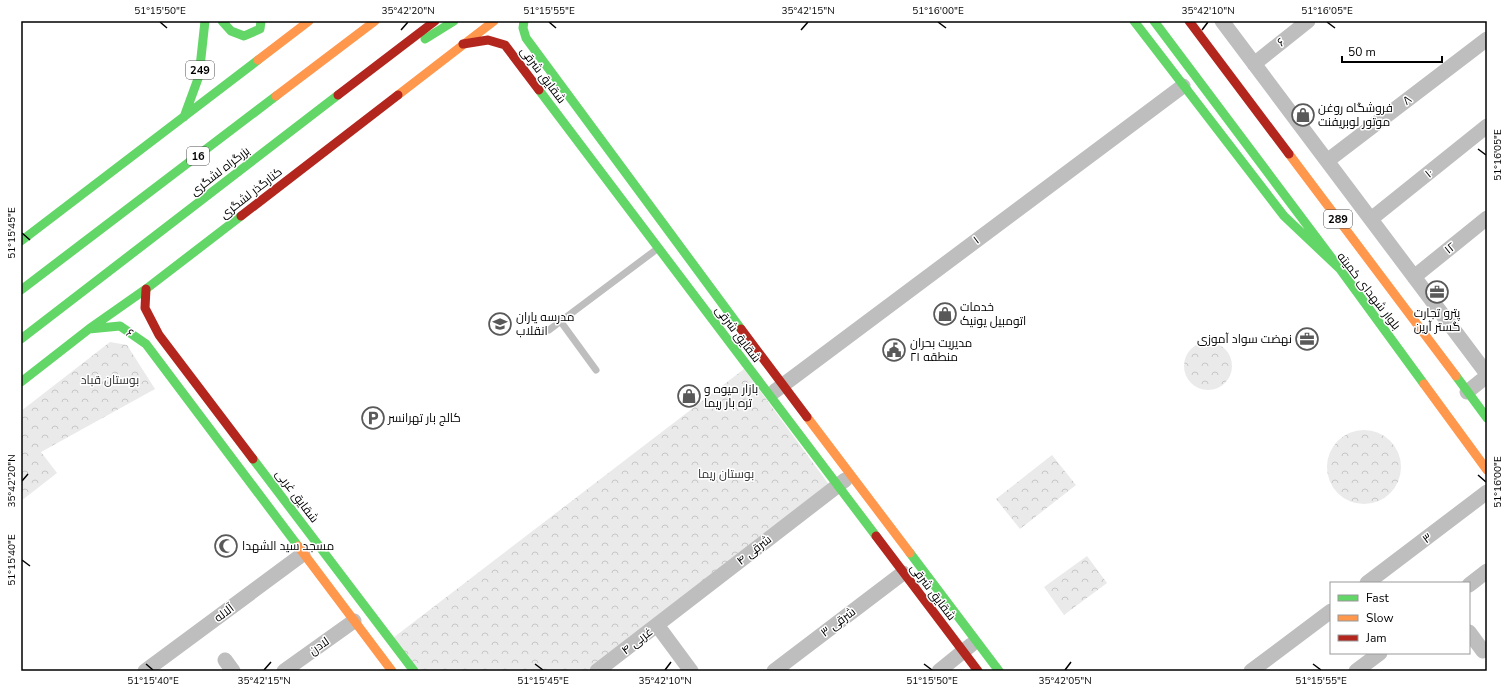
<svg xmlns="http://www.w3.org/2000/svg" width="1508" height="692" font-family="'Nunito Sans',Cairo,sans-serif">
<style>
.forest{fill:url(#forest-crowns)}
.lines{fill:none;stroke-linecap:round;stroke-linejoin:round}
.lane{stroke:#bebebe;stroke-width:7}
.street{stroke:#bebebe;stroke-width:15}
.fast{stroke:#63d668;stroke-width:9}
.slow{stroke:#ff974d;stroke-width:9}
.jam{stroke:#b3261e;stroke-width:9}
.ticks{fill:none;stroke:#000;stroke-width:1.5}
.labels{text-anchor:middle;stroke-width:3;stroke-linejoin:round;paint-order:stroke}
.shield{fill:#fff;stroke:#4c4c4c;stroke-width:1}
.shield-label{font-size:11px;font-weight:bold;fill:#000}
.street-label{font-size:12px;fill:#000;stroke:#fff}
.poi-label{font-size:12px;fill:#000;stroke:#fff;text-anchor:start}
.park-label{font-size:12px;fill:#2f2f2f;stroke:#fff}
.neatline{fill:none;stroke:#000;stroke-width:1.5}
.ticks-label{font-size:10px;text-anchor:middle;fill:#000}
</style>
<defs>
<pattern id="forest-crowns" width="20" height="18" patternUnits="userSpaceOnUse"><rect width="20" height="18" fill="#eaeaea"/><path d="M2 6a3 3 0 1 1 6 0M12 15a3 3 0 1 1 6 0" fill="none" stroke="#c7c7c7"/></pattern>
</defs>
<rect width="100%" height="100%" fill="#fff"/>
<path class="forest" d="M110 342 127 345 155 389 41 452 57 473 21 501V411Z
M1184 366a24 24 0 1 1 48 0a24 24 0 1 1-48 0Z
M744 369 830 486 587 671H411L389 641Z
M1327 467a37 37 0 1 1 74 0a37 37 0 1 1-74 0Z
M1052 455 1076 485 1020 529 996 499Z
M1087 556 1107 583 1064 615 1044 587Z"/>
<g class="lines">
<path class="lane" d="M561 322 596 370
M549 330 657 249"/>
<path class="street" d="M1222 21 1487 374
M1254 64 1308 21
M1327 161 1487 39
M1371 219 1487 126
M1414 277 1487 218
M775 391 1183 86
M1467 392 1487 376
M1367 583 1487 492
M1469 585 1487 571
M657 625 691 671
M1469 632 1483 651
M225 660 233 671
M145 671 303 554
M284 671 354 621
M597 671 845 480
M774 671 903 573
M939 671 971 645
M1251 671 1331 611
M1356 671 1380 653"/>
<path class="fast" d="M222 21 231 31 244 36 260 29 261 21
M524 21 523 28 526 38 741 329
M1134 21 1284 216 1340 269 1424 384
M1154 21 1340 269
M425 39 454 21
M539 90 876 536
M184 117 199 76 205 21
M21 241 258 60
M21 290 276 96
M89 329 120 326 146 344 298 546
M21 339 338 95
M1456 376 1487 418
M21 382 89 329 146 289 241 216
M253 459 414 671
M910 553 999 671"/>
<path class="slow" d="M258 60 309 21
M398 95 494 21
M276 96 375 21
M1289 154 1456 376
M1424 384 1487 470
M807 417 910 553
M298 546 392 671"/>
<path class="jam" d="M1189 21 1289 154
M463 44 488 40 505 45 539 90
M338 95 435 21
M241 216 398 95
M146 289 145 308 159 335 253 459
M741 329 807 417
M876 536 978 671"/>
</g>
<path class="ticks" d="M160 22 167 28M549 22 556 28M938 22 946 28M1327 22 1335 28M401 30 408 22M801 30 808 22M1202 30 1208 22M1478 149 1486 155M22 233 30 240M1478 475 1486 482M22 481 28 474M22 560 30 566M146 664 153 670M535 664 543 670M924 664 932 670M1313 664 1321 670M264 670 271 662M665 670 671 662M1065 670 1071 662"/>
<defs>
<g id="shop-ring" transform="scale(1.15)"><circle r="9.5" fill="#fff" stroke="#595959" stroke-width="1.5"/><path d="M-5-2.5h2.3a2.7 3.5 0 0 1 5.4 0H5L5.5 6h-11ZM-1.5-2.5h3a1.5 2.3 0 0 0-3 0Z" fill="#595959"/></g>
<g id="office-ring" transform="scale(1.15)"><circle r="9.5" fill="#fff" stroke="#595959" stroke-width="1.5"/><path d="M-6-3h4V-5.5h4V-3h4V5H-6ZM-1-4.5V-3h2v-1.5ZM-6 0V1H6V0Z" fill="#595959"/></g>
<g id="school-ring" transform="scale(1.15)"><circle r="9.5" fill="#fff" stroke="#595959" stroke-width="1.5"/><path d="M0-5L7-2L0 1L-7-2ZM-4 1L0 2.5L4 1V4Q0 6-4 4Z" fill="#595959"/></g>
<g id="civic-ring" transform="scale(1.15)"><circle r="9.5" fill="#fff" stroke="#595959" stroke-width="1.5"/><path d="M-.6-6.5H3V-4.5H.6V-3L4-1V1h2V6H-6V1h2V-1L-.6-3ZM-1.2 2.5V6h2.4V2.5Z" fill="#595959"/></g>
<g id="parking-ring" transform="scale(1.15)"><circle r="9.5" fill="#fff" stroke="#595959" stroke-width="1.5"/><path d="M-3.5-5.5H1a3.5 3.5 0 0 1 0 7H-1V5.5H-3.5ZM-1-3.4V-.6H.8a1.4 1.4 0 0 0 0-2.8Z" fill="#595959"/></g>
<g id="mosque-ring" transform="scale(1.15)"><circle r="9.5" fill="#fff" stroke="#595959" stroke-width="1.5"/><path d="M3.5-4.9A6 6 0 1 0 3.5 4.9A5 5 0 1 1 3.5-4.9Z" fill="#595959"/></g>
</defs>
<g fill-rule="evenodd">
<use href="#shop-ring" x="1303" y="115"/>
<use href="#office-ring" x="1437" y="292"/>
<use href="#shop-ring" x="945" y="314"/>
<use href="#school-ring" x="500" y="324"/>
<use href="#office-ring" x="1307" y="339"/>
<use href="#civic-ring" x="894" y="350"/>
<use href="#shop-ring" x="689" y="396"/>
<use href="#parking-ring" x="373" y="418"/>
<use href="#mosque-ring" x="226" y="546"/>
</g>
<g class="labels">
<g class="shield">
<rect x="186" y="61" width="28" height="18" rx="3"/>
<rect x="187" y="147" width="22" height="18" rx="3"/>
<rect x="1324" y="210" width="28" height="18" rx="3"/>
</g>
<g class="shield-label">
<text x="200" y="74">249</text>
<text x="198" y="160">16</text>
<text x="1338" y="223">289</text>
</g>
<g class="street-label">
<text transform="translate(1281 42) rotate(-39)" y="4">۶</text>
<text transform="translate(543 75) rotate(53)" y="4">شقایق شرقی</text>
<text transform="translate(1407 100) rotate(-37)" y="4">۸</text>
<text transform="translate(220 171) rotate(-38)" y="4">بزرگراه لشگری</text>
<text transform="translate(1429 173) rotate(-39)" y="4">۱۰</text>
<text transform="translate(251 193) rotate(-38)" y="4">کنارگذر لشگری</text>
<text transform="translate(976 240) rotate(-37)" y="4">۱</text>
<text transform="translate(1450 248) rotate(-39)" y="4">۱۲</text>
<text transform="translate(1369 291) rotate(52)" y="4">بلوار شهدای کمیته</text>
<text transform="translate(130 333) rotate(35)" y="4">۶</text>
<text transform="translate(738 334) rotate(53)" y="4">شقایق شرقی</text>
<text transform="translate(297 496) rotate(53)" y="4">شقایق غربی</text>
<text transform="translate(1427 538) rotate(-37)" y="4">۳</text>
<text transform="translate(754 550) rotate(-38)" y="4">۴ شرقی</text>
<text transform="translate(933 592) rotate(53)" y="4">شقایق شرقی</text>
<text transform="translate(224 613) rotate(-37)" y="4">آلاله</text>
<text transform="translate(838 622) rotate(-37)" y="4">۳ شرقی</text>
<text transform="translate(637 641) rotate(-38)" y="4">۴ غربی</text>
<text transform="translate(319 646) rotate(-35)" y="4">لادن</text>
</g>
<g class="poi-label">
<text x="1318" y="112">فروشگاه روغن<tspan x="1318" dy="14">موتور لوبریفنت</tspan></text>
<text x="960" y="311">خدمات<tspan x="960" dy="14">اتومبیل یونیک</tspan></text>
<text x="1437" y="317" text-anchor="middle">پترو تجارت<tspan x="1437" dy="14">گستر آرین</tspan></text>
<text x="516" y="321">مدرسه یاران<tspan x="516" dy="14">انقلاب</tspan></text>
<text x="1292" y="343" text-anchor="end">نهضت سواد آموزی</text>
<text x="910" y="347">مدیریت بحران<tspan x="910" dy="14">منطقه ۲۱</tspan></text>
<text x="704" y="393">بازار میوه و<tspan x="704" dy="14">تره بار ریما</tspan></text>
<text x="388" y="422">کالج بار تهرانسر</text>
<text x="242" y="550">مسجد سید الشهدا</text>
</g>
<g class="park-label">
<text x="110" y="384">بوستان قباد</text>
<text x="726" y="478">بوستان ریما</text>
</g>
</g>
<rect width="1508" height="692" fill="none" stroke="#ffffff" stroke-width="44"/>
<rect x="1330" y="582" width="140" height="72" fill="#ffffff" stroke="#999999"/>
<rect x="1338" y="595" width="20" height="6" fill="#63d668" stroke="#999999"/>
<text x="1366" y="602" font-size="12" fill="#000000">Fast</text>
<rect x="1338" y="615" width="20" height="6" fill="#ff974d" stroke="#999999"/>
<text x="1366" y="622" font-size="12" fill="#000000">Slow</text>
<rect x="1338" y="635" width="20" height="6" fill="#b3261e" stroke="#999999"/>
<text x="1366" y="642" font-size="12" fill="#000000">Jam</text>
<path d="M1342 56v6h100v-6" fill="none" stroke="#000000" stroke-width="2"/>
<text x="1348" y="56" font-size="12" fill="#000000" stroke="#ffffff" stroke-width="3" paint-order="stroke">50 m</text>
<rect x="22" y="22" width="1464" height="648" class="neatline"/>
<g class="ticks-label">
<text x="160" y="14">51°15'50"E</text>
<text x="408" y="14">35°42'20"N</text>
<text x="549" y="14">51°15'55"E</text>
<text x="808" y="14">35°42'15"N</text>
<text x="938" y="14">51°16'00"E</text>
<text x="1208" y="14">35°42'10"N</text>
<text x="1327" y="14">51°16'05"E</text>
<text transform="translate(1497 155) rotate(-90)" y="4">51°16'05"E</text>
<text transform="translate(11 233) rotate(-90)" y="4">51°15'45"E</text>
<text transform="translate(11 481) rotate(-90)" y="4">35°42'20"N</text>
<text transform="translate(1497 482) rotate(-90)" y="4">51°16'00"E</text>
<text transform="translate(11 560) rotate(-90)" y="4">51°15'40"E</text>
<text x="153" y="684">51°15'40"E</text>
<text x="264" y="684">35°42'15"N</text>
<text x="543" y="684">51°15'45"E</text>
<text x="665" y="684">35°42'10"N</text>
<text x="932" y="684">51°15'50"E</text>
<text x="1065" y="684">35°42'05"N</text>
<text x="1321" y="684">51°15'55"E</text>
</g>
</svg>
